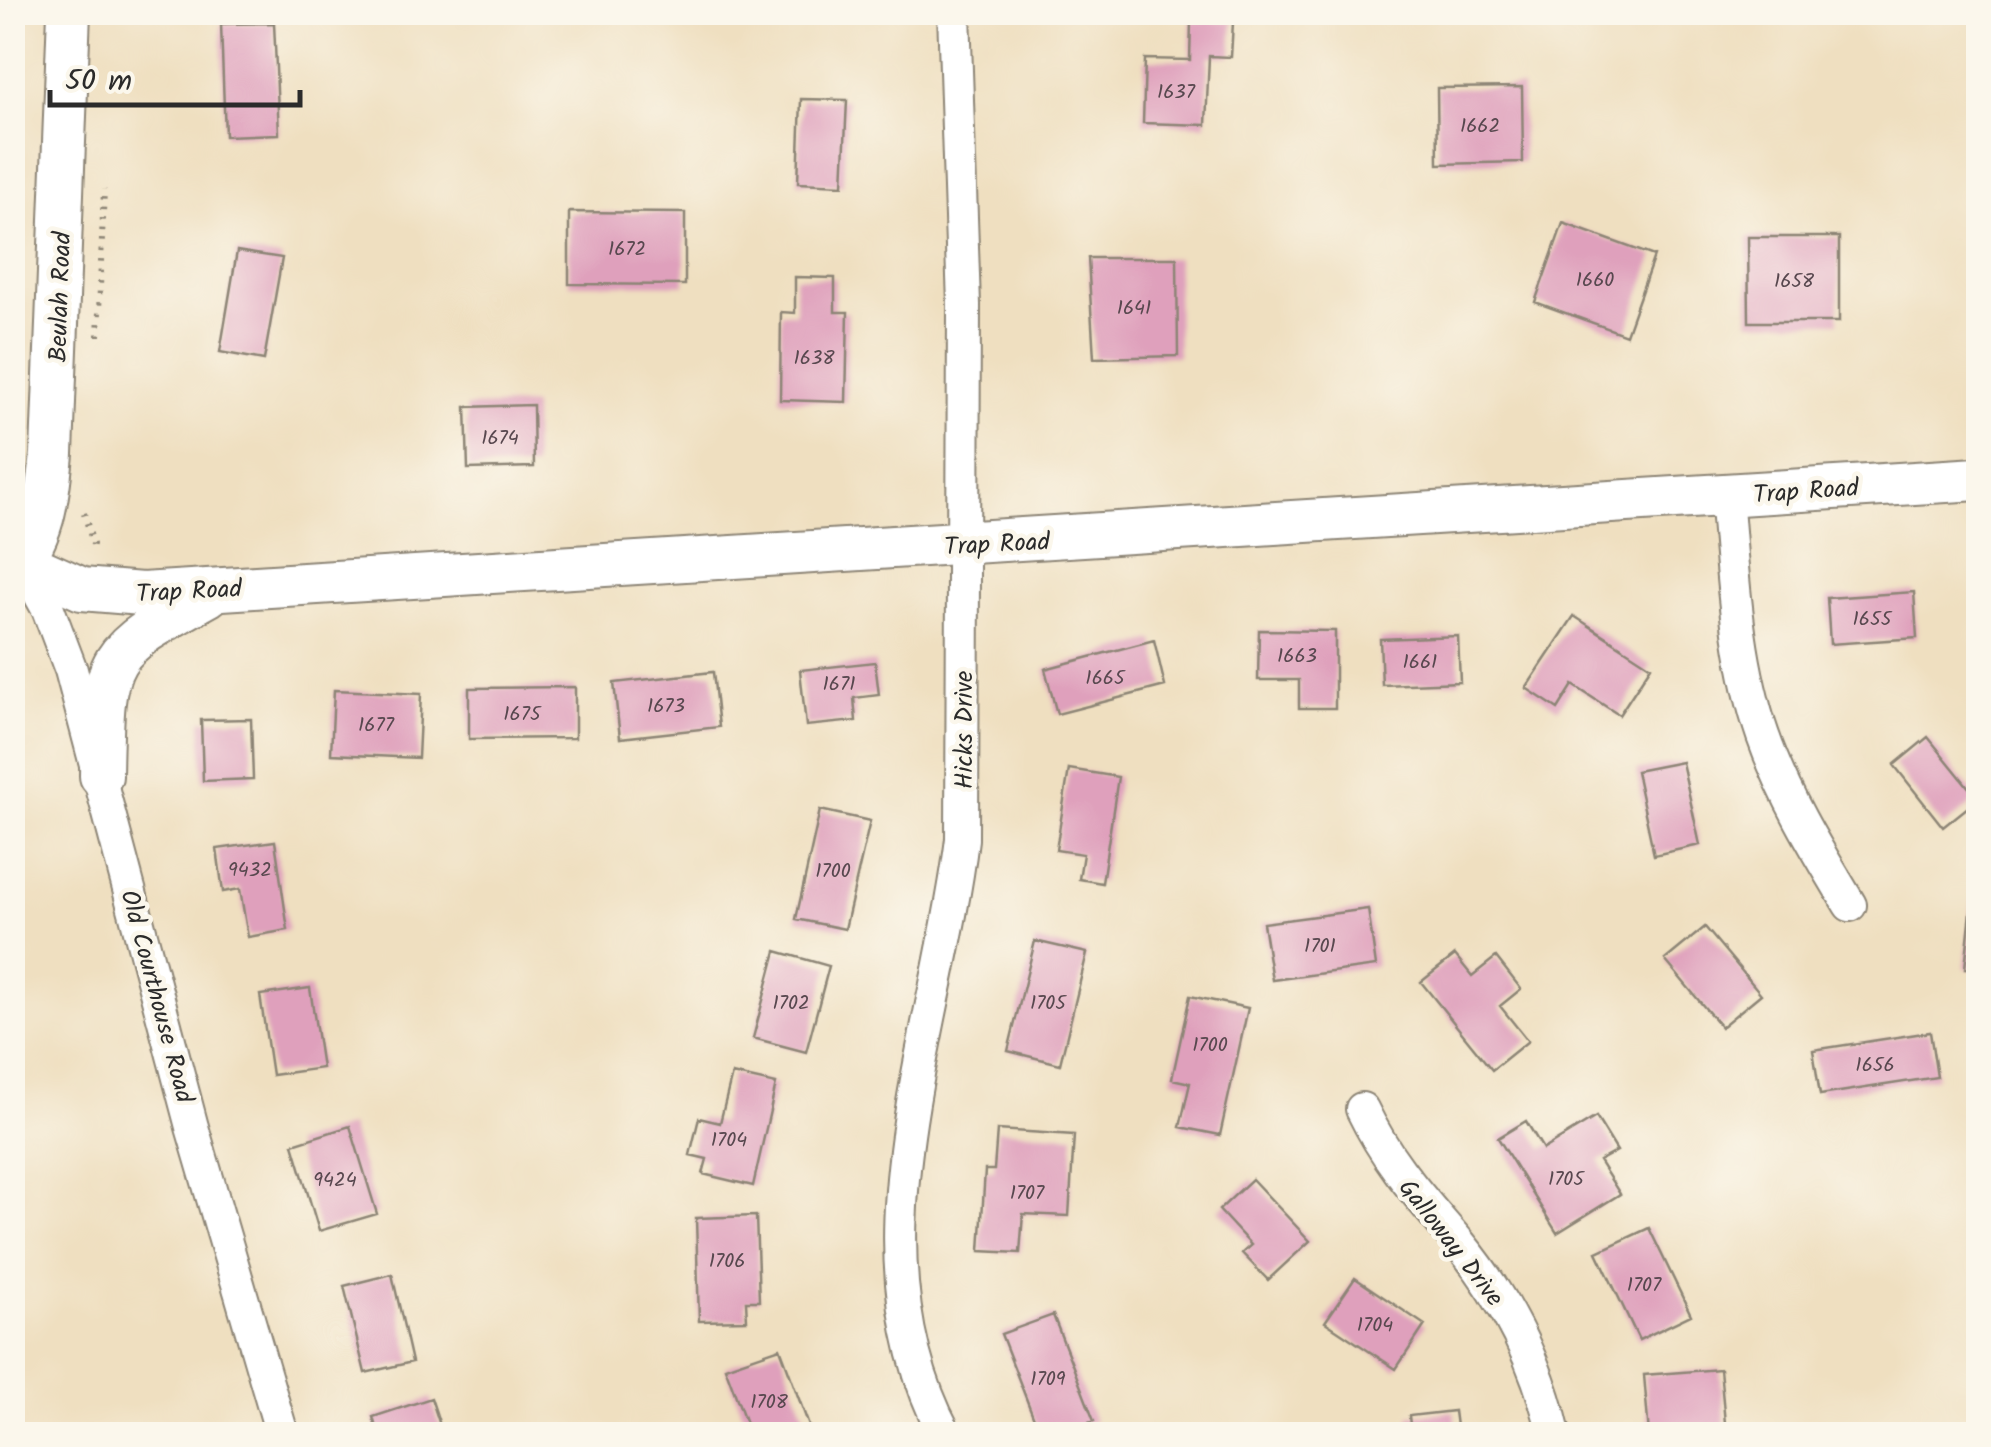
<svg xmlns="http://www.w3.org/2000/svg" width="1991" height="1447" font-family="Kalam,sans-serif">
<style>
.building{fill:#dfa0bc}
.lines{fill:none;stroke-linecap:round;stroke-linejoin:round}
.minor-casing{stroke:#8d8576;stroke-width:36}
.major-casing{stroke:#8d8576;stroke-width:46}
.path{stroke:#8d8576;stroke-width:6;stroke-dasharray:2.5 8;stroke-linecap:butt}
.minor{stroke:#fff;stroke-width:32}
.major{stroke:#fff;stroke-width:42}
.labels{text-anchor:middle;stroke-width:9;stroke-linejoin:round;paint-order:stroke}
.number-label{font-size:20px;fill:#58484f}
.street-label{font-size:25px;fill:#2b2b2b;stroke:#fbf7ec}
</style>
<rect width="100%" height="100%" fill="#fbf7ec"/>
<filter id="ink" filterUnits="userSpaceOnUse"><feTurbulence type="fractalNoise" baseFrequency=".01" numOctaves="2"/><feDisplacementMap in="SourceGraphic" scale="20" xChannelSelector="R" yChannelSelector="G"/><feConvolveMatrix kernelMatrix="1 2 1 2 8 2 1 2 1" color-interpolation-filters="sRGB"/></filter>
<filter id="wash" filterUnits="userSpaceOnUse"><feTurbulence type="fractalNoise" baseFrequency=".0048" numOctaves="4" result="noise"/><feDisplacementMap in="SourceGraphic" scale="40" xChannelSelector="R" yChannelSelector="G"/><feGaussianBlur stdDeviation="2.25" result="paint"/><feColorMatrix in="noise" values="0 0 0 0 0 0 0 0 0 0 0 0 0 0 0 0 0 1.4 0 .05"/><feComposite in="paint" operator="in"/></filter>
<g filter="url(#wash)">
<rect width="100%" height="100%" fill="#efdfc0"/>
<g id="blocks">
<path class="building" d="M1191 21 1233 22 1231 57 1209 56 1206 125 1143 123 1145 59 1190 60Z
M274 23 279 134 225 136 221 24Z
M1522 87 1523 162 1438 164 1437 88Z
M801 99 847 100 843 185 798 183Z
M569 212 685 213V285L569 284Z
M1563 223 1654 256 1626 335 1535 302Z
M1748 237H1839V322H1749Z
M237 251 282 258 264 360 220 352Z
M1088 258H1177L1178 356 1094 358Z
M795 277 835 278V312H848L846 402 780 400 781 312 795 313Z
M533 405 534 467 468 469 466 407Z
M1914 592 1917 638 1830 644 1827 598Z
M1574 616 1651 666 1619 715 1573 685 1558 709 1526 688Z
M1259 630 1335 631V708H1299V680H1258Z
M1458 636 1460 682 1382 685 1380 639Z
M1154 640 1165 686 1057 714 1045 669Z
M875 662 879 695 854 698 856 721 806 726 800 670Z
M713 672 719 727 620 738 614 683Z
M575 687V738L469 739V688Z
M334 690 421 694 418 758 331 754Z
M251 719 253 779 203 781 201 720Z
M1928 737 1978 799 1943 827 1894 765Z
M1682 762 1700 845 1654 855 1636 771Z
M1069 769 1118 777 1102 883 1079 879 1083 854 1056 850Z
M820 810 870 821 845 929 796 919Z
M275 841 288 930 248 937 240 889 223 892 217 849Z
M1974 883 1978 884V969L1965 968Z
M1368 909 1376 966 1272 980 1263 923Z
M1705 927 1761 994 1721 1027 1665 960Z
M1035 941 1087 953 1060 1064 1008 1051Z
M776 951 829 966 806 1052 753 1038Z
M1455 955 1472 976 1496 957 1521 989 1500 1006 1528 1041 1492 1070 1421 982Z
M310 988 322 1068 272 1075 260 995Z
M1190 996 1248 1008 1220 1135 1180 1127 1190 1083 1172 1079Z
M1930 1032 1937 1077 1820 1095 1813 1050Z
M732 1074 776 1084 753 1186 703 1174 707 1159 690 1155 699 1118 720 1123Z
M1596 1117 1617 1151 1599 1161 1620 1194 1557 1233 1498 1138 1526 1121 1543 1149Z
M350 1126 377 1214 319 1231 293 1144Z
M997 1130 1074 1135 1069 1216 1023 1214 1020 1253 980 1251 985 1170H994Z
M1252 1179 1310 1241 1268 1280 1242 1253 1251 1245 1219 1210Z
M756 1216 759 1301H746L747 1320 699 1321 696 1218Z
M1649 1228 1691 1315 1639 1340 1597 1252Z
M392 1274 412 1362 365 1373 344 1286Z
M1355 1278 1425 1325 1396 1369 1325 1322Z
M1053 1315 1094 1421 1058 1434H1040L1001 1334Z
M780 1348 812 1434H750L725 1367Z
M1720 1369 1726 1434H1649L1644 1375Z
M431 1398 443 1434H378L373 1417Z
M1454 1411 1457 1434H1411L1409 1416Z"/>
</g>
</g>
<g filter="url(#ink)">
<use href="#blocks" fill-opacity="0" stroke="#8d8576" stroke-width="2.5"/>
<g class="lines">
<g class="minor-casing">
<path id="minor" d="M1726 495C1733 575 1736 658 1763 736 1784 796 1817 850 1850 905
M22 562 48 609 71 670 192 1127 282 1434
M1362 1109C1389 1165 1421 1198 1460 1244 1506 1300 1538 1364 1554 1434
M945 1434C846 1249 938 1033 962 839L964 305 954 12"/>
</g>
<g class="major-casing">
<path id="major" d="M22 562 82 589 142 594 1978 479
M12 571C44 541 48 495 52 454L69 12
M101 776C103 654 102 654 209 595"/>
</g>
<path class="path" d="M98 336 104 189
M84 513 93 544 91 553"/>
<use href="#minor" class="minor"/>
<use href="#major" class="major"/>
</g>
</g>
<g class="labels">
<g class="number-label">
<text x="1176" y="98">1637</text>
<text x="1480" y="132">1662</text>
<text x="627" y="255">1672</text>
<text x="1595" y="286">1660</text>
<text x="1794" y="287">1658</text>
<text x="1134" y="314">1641</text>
<text x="814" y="364">1638</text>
<text x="500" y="444">1674</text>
<text x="1872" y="625">1655</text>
<text x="1297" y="662">1663</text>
<text x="1420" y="668">1661</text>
<text x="1105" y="684">1665</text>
<text x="839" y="690">1671</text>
<text x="666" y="712">1673</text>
<text x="522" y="720">1675</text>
<text x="376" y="731">1677</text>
<text x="250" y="876">9432</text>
<text x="833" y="877">1700</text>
<text x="1320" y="952">1701</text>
<text x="791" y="1009">1702</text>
<text x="1048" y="1009">1705</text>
<text x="1210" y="1051">1700</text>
<text x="1875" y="1071">1656</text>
<text x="729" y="1146">1704</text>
<text x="1566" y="1185">1705</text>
<text x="335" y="1186">9424</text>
<text x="1027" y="1199">1707</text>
<text x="727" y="1267">1706</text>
<text x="1644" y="1291">1707</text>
<text x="1375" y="1331">1704</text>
<text x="1048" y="1385">1709</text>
<text x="769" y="1408">1708</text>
</g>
<g class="street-label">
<text transform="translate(59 297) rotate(-88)" y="9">Beulah Road</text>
<text transform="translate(1806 490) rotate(-4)" y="9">Trap Road</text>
<text transform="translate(997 543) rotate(-3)" y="9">Trap Road</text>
<text transform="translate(189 590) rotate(-3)" y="9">Trap Road</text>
<text transform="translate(963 730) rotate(-90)" y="9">Hicks Drive</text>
<text transform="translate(158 996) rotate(75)" y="9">Old Courthouse Road</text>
<text transform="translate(1452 1242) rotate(52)" y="9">Galloway Drive</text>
</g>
</g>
<rect width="1991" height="1447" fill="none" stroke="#fbf7ec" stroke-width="50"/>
<path d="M50 90v15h250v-15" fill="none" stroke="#2b2b2b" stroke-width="5"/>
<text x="65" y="90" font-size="30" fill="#2b2b2b" stroke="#fbf7ec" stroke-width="8" paint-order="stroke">50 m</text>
</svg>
